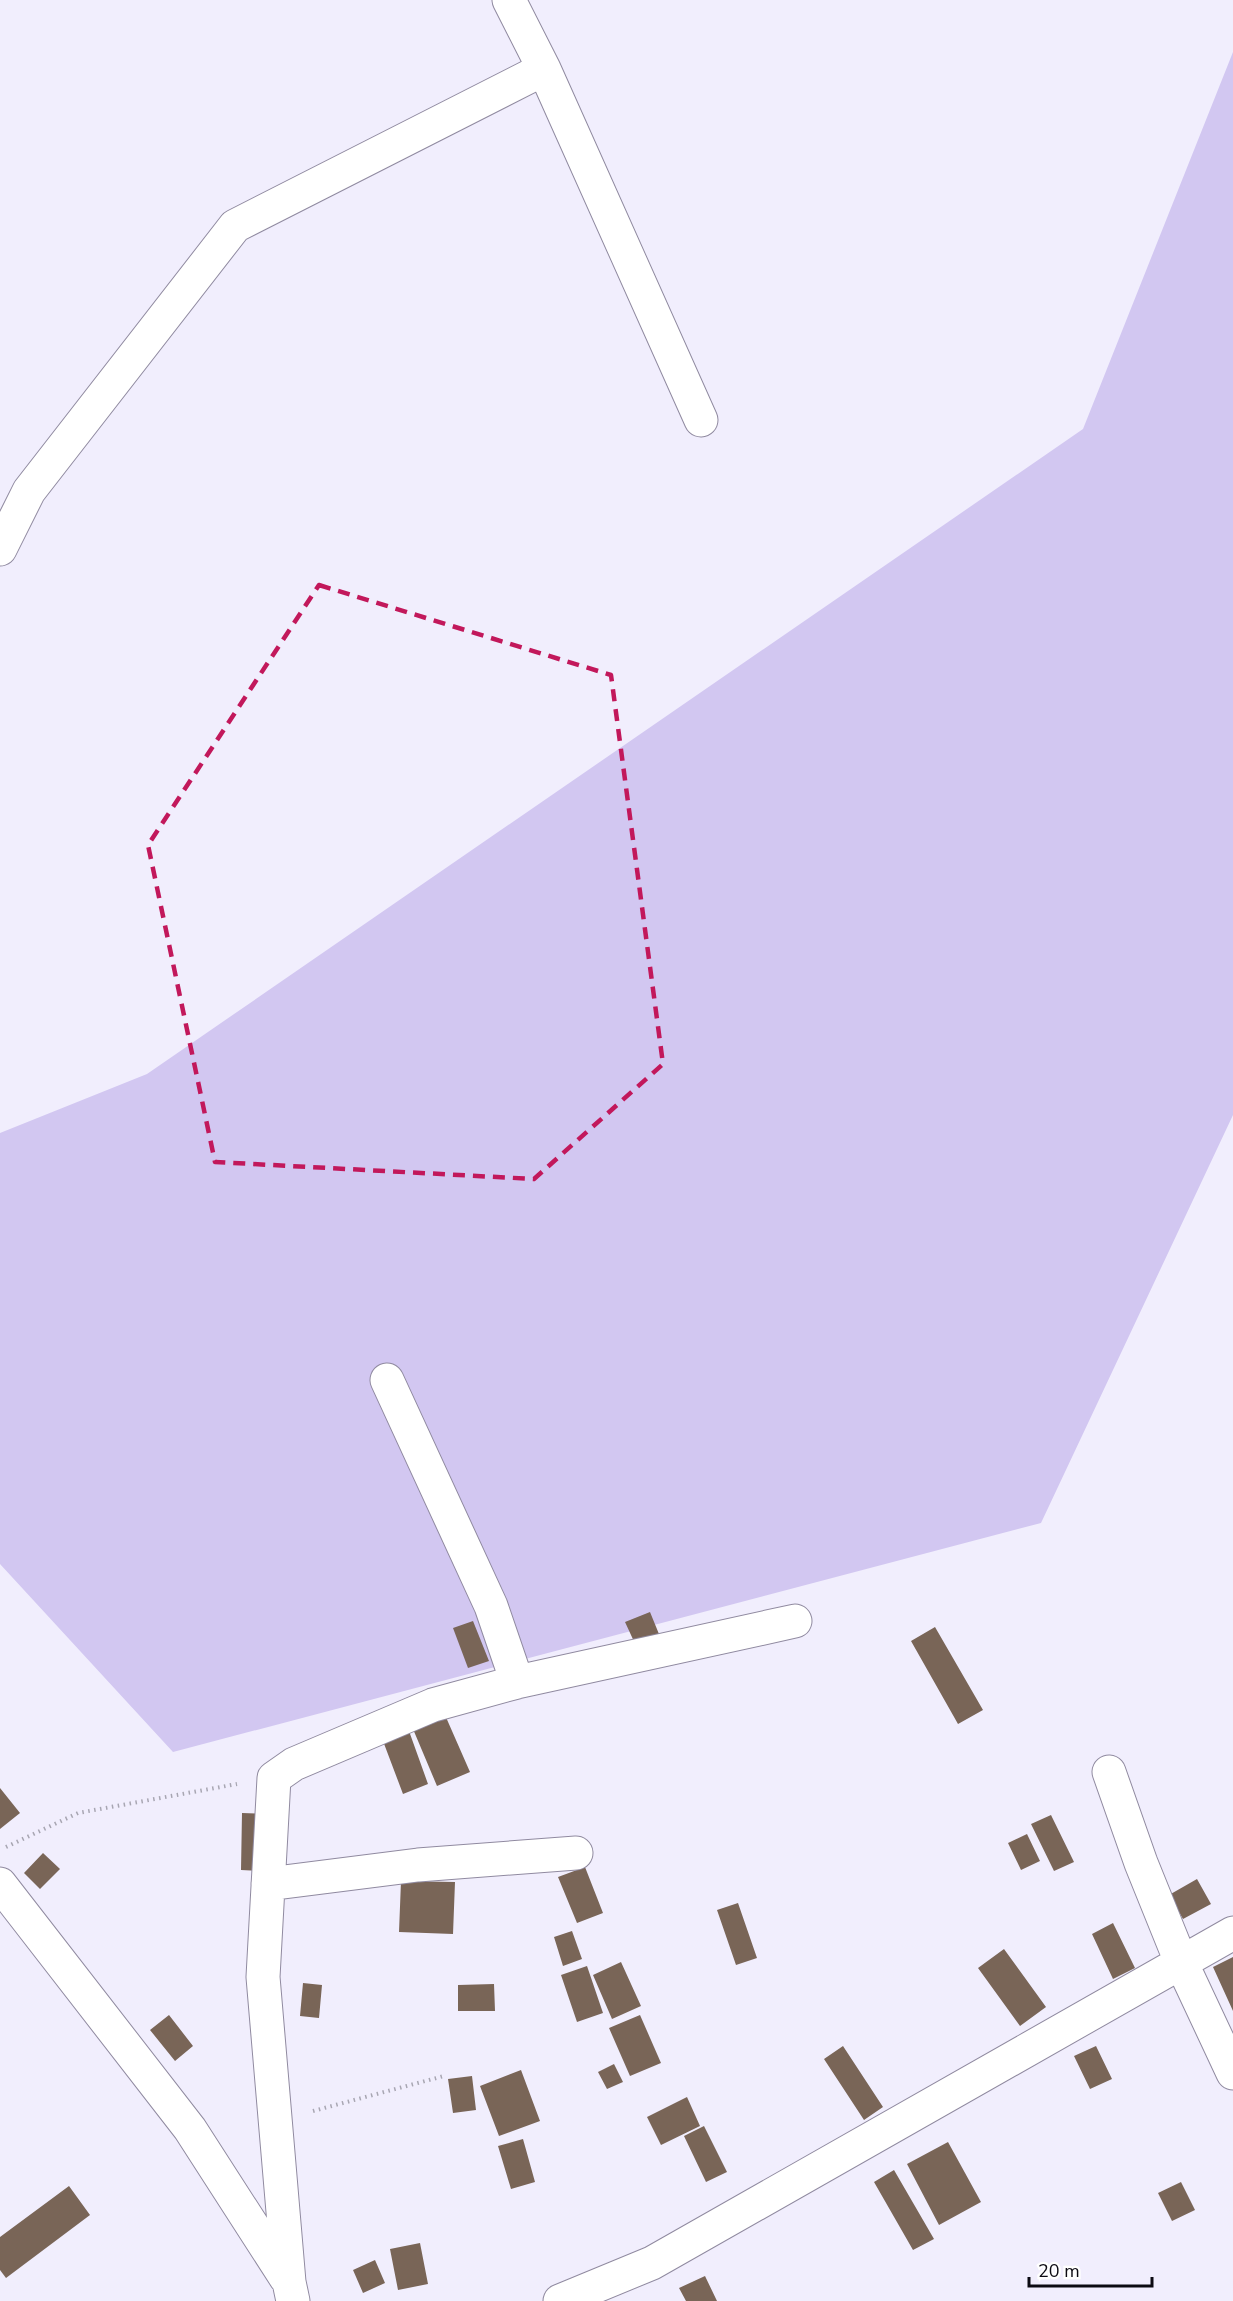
<svg xmlns="http://www.w3.org/2000/svg" width="1233" height="2301" font-family="'Nunito Sans',sans-serif">
<style>
.green{fill:#d2c7f1}
.building{fill:#796557}
.lines{fill:none;stroke-linecap:round;stroke-linejoin:round}
.minor-casing{stroke:#908aa0;stroke-width:35}
.path{stroke:#a8a6b2;stroke-width:4;stroke-dasharray:1.5 4.5;stroke-linecap:butt}
.minor{stroke:#fff;stroke-width:33}
.marked{fill:none;stroke:#c2185b;stroke-width:4.5;stroke-dasharray:12 8;stroke-linejoin:round}
</style>
<rect width="100%" height="100%" fill="#f1eefd"/>
<path class="green" d="M1233 52V1115L1041 1523 173 1752 0 1564V1133L147 1074 1083 429Z"/>
<path class="building" d="M650 1612 661 1639 637 1648 625 1622Z
M473 1621 489 1661 468 1668 453 1628Z
M935 1627 983 1710 958 1724 911 1641Z
M445 1715 470 1772 437 1786 413 1729Z
M409 1731 428 1784 403 1794 383 1741Z
M0 1788 20 1813 0 1829Z
M242 1813 265 1814 264 1871 241 1870Z
M1051 1815 1074 1862 1054 1871 1031 1824Z
M1027 1834 1040 1861 1021 1870 1008 1843Z
M43 1853 60 1869 40 1889 24 1873Z
M585 1867 603 1913 577 1923 558 1877Z
M1197 1879 1211 1904 1183 1919 1169 1895Z
M401 1881 455 1882 453 1934 399 1932Z
M738 1903 757 1958 736 1965 717 1910Z
M1113 1923 1135 1968 1113 1979 1092 1934Z
M572 1931 582 1959 563 1966 554 1937Z
M1004 1949 1046 2007 1020 2026 978 1968Z
M1233 1957V2011L1213 1967Z
M621 1962 641 2006 612 2019 593 1975Z
M587 1966 603 2013 577 2022 561 1975Z
M303 1983 322 1985 319 2018 300 2016Z
M494 1984 495 2011H458V1985Z
M169 2015 193 2046 175 2061 150 2030Z
M640 2015 661 2063 630 2076 609 2028Z
M843 2046 883 2107 864 2120 824 2059Z
M1096 2046 1112 2079 1090 2089 1074 2056Z
M614 2064 623 2082 607 2089 598 2072Z
M521 2070 540 2121 499 2136 480 2086Z
M472 2076 476 2110 453 2113 448 2079Z
M687 2097 700 2126 661 2145 647 2117Z
M704 2126 727 2172 706 2182 684 2136Z
M523 2139 535 2182 511 2189 498 2146Z
M948 2142 981 2202 939 2225 907 2164Z
M894 2170 934 2239 913 2250 874 2182Z
M1181 2182 1195 2210 1172 2221 1158 2193Z
M69 2186 90 2215 6 2278 0 2270V2237Z
M420 2243 428 2284 398 2290 390 2249Z
M375 2260 385 2283 363 2293 353 2270Z
M705 2276 717 2301H686L679 2288Z"/>
<g class="lines">
<g class="minor-casing">
<path id="minor" d="M544 69 701 420
M0 549 29 491 235 226 544 69 509 0
M387 1380 491 1606 517 1682
M1109 1772 1141 1863 1181 1962 1233 2073
M0 1884 190 2129 286 2278
M268 1884 418 1865 576 1853
M293 2301 289 2282 263 1977 274 1778 294 1764 433 1705 517 1682 795 1621
M560 2301 652 2263 1233 1933"/>
</g>
<path class="path" d="M6 1847 78 1813 237 1784
M313 2111 444 2076"/>
<use href="#minor" class="minor"/>
</g>
<path class="marked" d="M319 585 611 675 663 1064 534 1179 215 1162 148 845Z"/>
<path d="M1029 2277v9h123v-9" fill="none" stroke="#0c0a12" stroke-width="3"/>
<text x="1038" y="2277" font-size="18" fill="#0c0a12" stroke="#ffffff" stroke-width="4.5" paint-order="stroke">20 m</text>
</svg>
